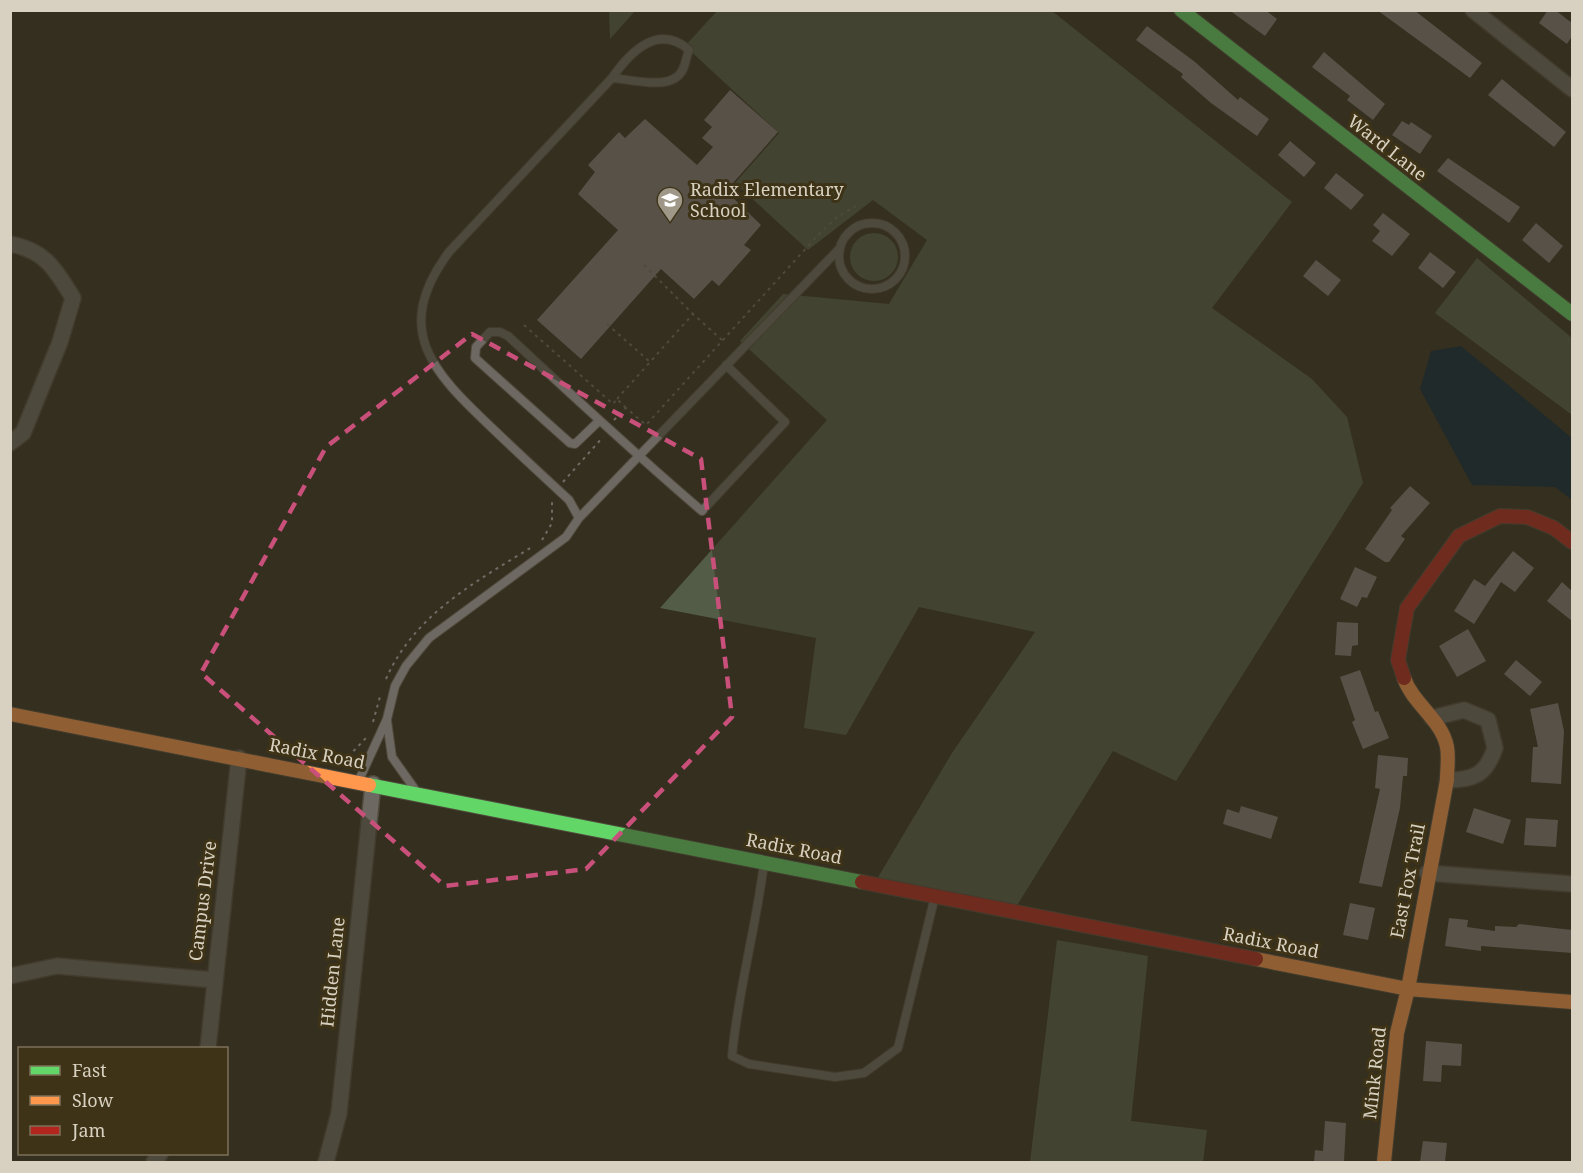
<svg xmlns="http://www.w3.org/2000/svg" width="1583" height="1173" font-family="'Noto Serif',serif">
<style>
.green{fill:#525c46}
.water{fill:#082538}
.building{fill:#807a79}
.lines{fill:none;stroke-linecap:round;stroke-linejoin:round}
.lane-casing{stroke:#514b3e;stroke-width:10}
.street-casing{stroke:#514b3e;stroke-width:18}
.fast-casing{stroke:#514b3e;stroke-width:16}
.slow-casing{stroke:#514b3e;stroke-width:16}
.jam-casing{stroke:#514b3e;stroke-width:16}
.path{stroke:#706b65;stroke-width:2;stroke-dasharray:3 4.5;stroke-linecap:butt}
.lane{stroke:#6e6862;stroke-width:8}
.street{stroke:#6e6862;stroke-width:15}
.fast{stroke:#63d668;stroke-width:14}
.slow{stroke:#ff974d;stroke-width:14}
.jam{stroke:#b3261e;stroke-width:14}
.marked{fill:none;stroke:#c9507a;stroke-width:4.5;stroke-dasharray:12 8;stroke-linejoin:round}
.labels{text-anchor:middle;stroke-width:6;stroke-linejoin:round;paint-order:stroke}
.street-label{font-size:18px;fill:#d8d1c1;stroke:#3e3316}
.poi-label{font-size:18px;fill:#d8d1c1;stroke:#3e3316;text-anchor:start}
</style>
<rect width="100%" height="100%" fill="#352f1f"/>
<path class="green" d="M609 11H635L610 39Z
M717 11H1052L1292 202 1212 308 1312 379 1347 417 1363 483 1176 781 1113 751 1016 907 877 879 952 753 1035 632 919 607 846 735 804 728 816 638 660 608 827 420 740 341 783 294 889 304 927 240 873 200 808 250 735 183 779 133 685 46Z
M850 257a24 24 0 1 1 48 0a24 24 0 1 1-48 0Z
M1477 258 1572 338V415L1435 313Z
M1057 940 1148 956 1131 1121 1207 1130 1203 1162H1030Z"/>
<path class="water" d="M1461 346 1572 438V500L1555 487 1472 485 1420 389 1431 351Z"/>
<path class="building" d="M1229 10H1265L1277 19 1265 36Z
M1377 10H1414L1482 63 1470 78Z
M1548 10H1555L1572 23V36L1567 44 1539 23Z
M1147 26 1195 62 1238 100 1240 97 1269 119 1257 136 1211 103 1181 77 1183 74 1136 40Z
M1324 52 1385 104 1373 120 1347 100 1350 96 1312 67Z
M1502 79 1566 132 1554 147 1488 95Z
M730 90 778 132 726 191 761 225 744 245 751 250 719 286 712 280 694 299 661 269 581 359 537 320 618 230 578 194 595 172 588 165 619 132 625 138 645 119 697 165 713 147 702 138 712 127 704 120Z
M1402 121 1409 125 1411 122 1432 136 1420 154 1392 135Z
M1290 141 1316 163 1304 177 1278 155Z
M1448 158 1520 207 1509 223 1437 171Z
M1336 173 1364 195 1351 210 1324 188Z
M1383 213 1410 234 1392 256 1372 241 1380 231 1373 225Z
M1536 223 1563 246 1549 263 1522 240Z
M1430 252 1456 272 1443 288 1418 268Z
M1316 260 1341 280 1328 296 1303 276Z
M1410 486 1430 503 1401 536 1405 539 1389 562H1385L1365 549 1392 510 1390 508Z
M1513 551 1534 568 1515 592 1501 582 1474 624 1454 611 1474 579 1485 586Z
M1355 567 1377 577 1367 598 1362 597 1357 607 1340 599Z
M1562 582 1572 591V621L1547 601Z
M1337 622 1358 623V645L1352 646 1351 656 1335 655Z
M1468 629 1486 661 1457 677 1439 646Z
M1516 660 1542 682 1530 696 1504 674Z
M1360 670 1375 712 1378 711 1389 738 1363 749 1352 722 1355 720 1340 677Z
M1558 703 1564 731 1561 784 1531 782 1533 747H1538L1530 709Z
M1378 755 1408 758 1407 776H1403L1400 808 1382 887 1359 883 1380 789 1375 788Z
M1241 806 1278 817 1271 839 1223 824 1227 809 1239 813Z
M1474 808 1511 820 1503 844 1466 832Z
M1526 818 1558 820 1556 847 1524 845Z
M1350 903 1375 908 1368 940 1343 935Z
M1449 918 1468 920 1467 927 1495 931V926L1516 927 1519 924 1572 930V953L1481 946V951L1445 946Z
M1426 1041 1462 1044 1461 1066 1442 1065 1441 1082 1423 1081Z
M1325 1121 1346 1123 1344 1162H1314L1315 1150 1323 1151Z
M1423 1141 1447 1143 1445 1162H1420Z"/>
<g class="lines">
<g class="lane-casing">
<path id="lane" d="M839 256a33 33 0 1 1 66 0a33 33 0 1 1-66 0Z
M599 421 575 444 570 443 475 358 476 347 490 332H500L508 336C572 395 636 455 702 511L785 422 726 365
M579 518 569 500C543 476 517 452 491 427 433 372 391 330 449 252L612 78C629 79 664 89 678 76 686 69 685 59 689 50 658 23 630 52 612 78
M387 721 392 757 414 788
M359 780 387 719 395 686 406 666 429 638 566 537 579 518 839 249
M764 863C756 928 738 991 732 1056L749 1064 835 1077 864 1073 898 1048 935 896"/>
</g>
<g class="street-casing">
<path id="street" d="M1473 10 1572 89
M10 244C45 250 56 270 73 298L60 342 23 433 10 443
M1432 718 1464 710 1488 720 1495 748C1486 775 1474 780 1447 780
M1427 873 1572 884
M10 976 57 966 214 980
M208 1048 239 758
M154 1162 160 1154
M326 1162 339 1113 373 784"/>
</g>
<g class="fast-casing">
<path id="fast" d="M1181 10 1572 314
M369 785 862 882"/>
</g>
<g class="slow-casing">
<path id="slow" d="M10 714 369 785
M1256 959 1408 989 1572 1002
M1384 1162 1397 1033 1408 989 1447 780C1447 769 1449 757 1447 747 1442 720 1413 704 1404 678"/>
</g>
<g class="jam-casing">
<path id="jam" d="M1404 678 1398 660 1407 608 1459 536 1500 516 1527 517 1554 528 1572 542
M862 882 1256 959"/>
</g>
<path class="path" d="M644 265 693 314
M607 324 650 362
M524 325 613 404 617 399 626 408
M617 399 693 314 723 341
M614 420 626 408 646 425 818 235 837 217 856 206
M563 482 603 437
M542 540 552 523V498
M386 679C414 615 475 582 532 547
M373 722 381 693
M343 762 366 738"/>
<use href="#lane" class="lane"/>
<use href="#street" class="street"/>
<use href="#fast" class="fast"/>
<use href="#slow" class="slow"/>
<use href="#jam" class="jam"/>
</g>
<path d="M0 0H1583V1173H0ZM472 334 701 459 732 717 586 869 445 886 201 673 326 447Z" fill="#352f1f" fill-opacity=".55" fill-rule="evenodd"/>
<path class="marked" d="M472 334 701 459 732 717 586 869 445 886 201 673 326 447Z"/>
<defs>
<g id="school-pin" transform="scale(1.35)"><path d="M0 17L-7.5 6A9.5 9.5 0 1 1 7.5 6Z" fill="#9f9888" stroke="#3e3316"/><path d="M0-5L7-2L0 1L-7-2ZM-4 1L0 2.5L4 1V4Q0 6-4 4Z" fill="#fff"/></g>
</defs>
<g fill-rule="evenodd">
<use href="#school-pin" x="670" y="200"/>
</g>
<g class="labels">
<g class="street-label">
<text transform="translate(1387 148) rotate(38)" y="6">Ward Lane</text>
<text transform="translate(317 754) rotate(11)" y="6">Radix Road</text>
<text transform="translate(794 849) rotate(11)" y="6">Radix Road</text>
<text transform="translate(1408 881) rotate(-79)" y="6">East Fox Trail</text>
<text transform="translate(203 901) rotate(-83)" y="6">Campus Drive</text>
<text transform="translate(1271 943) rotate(11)" y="6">Radix Road</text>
<text transform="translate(333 972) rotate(-84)" y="6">Hidden Lane</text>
<text transform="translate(1375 1073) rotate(-84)" y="6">Mink Road</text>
</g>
<g class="poi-label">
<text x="690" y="196">Radix Elementary<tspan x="690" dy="21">School</tspan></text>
</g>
</g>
<rect width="1583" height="1173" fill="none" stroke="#d8d1c1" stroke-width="24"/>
<rect x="18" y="1047" width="210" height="108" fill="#3e3316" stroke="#7c725a" stroke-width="1.5"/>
<rect x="30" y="1066" width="30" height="9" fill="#63d668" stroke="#7c725a" stroke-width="1.5"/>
<text x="72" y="1077" font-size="18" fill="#d8d1c1">Fast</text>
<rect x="30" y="1096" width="30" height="9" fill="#ff974d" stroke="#7c725a" stroke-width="1.5"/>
<text x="72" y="1107" font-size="18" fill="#d8d1c1">Slow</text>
<rect x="30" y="1126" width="30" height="9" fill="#b3261e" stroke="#7c725a" stroke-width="1.5"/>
<text x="72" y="1137" font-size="18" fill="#d8d1c1">Jam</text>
</svg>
